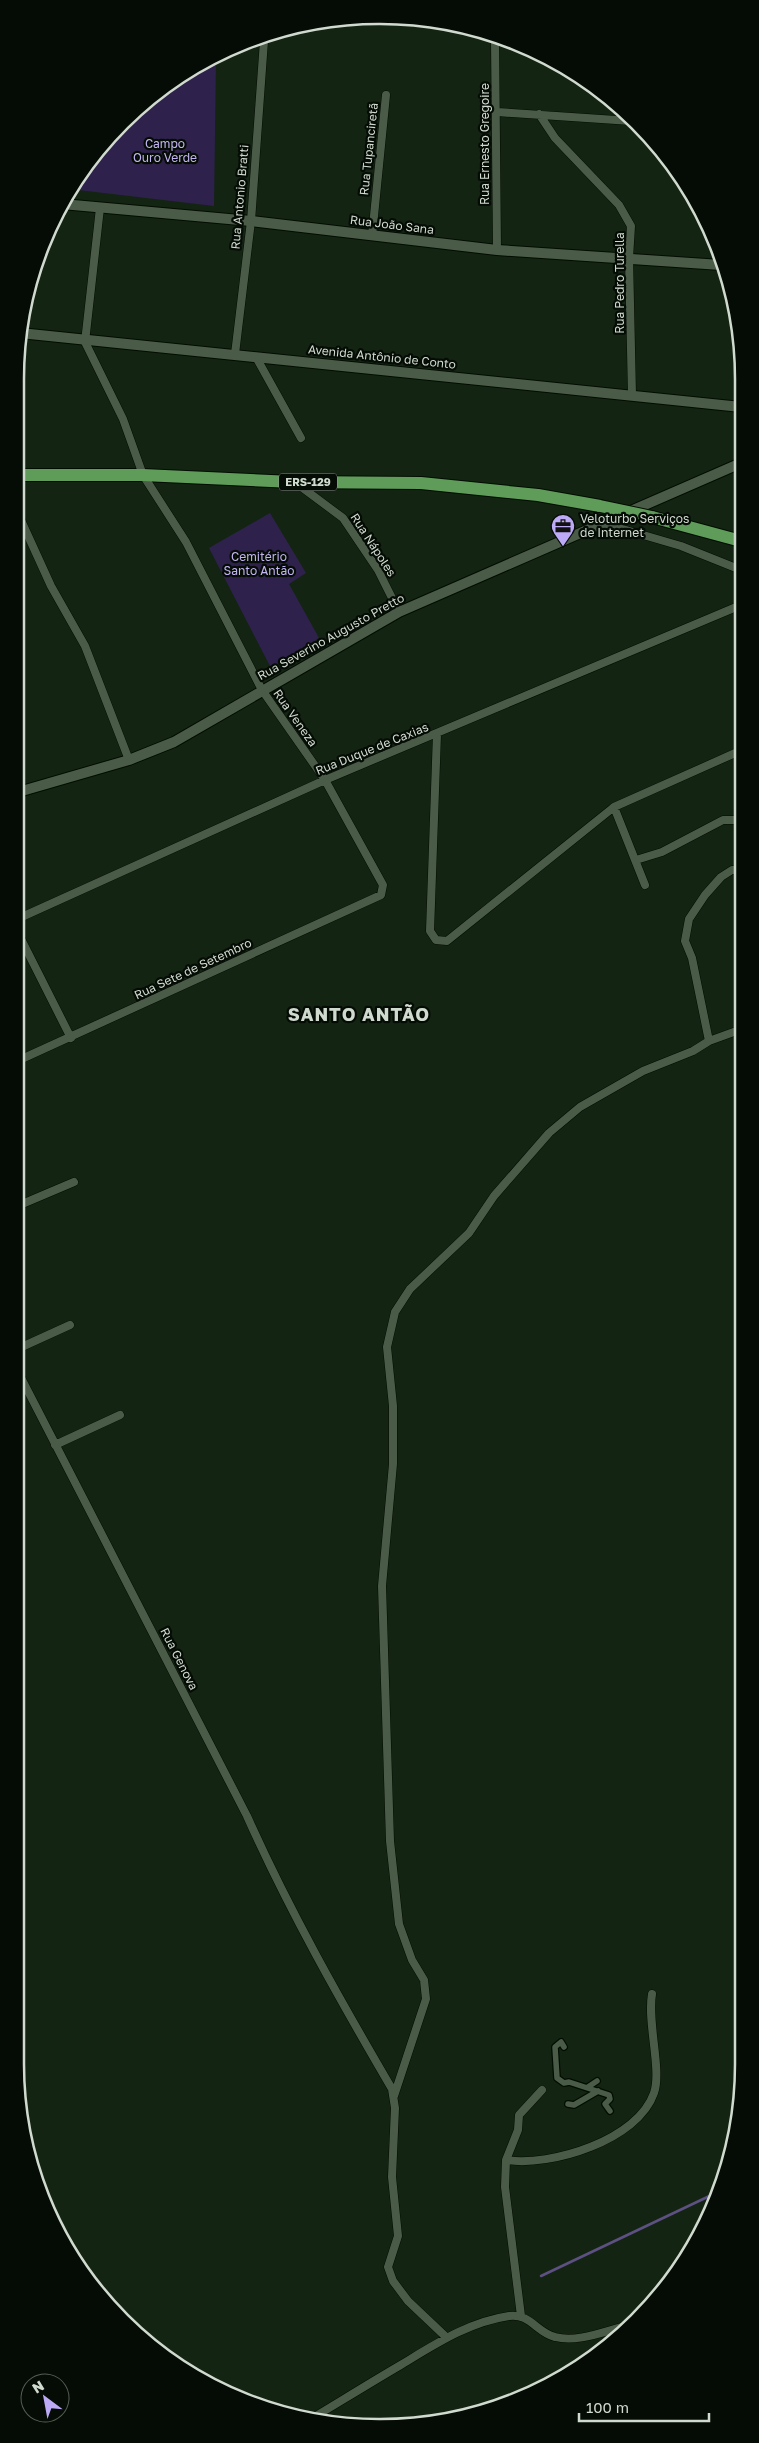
<svg xmlns="http://www.w3.org/2000/svg" width="759" height="2443" font-family="'Golos Text',sans-serif">
<style>
.green{fill:#2e224c}
.lines{fill:none;stroke-linecap:round;stroke-linejoin:round}
.stream{stroke:#5d5082;stroke-width:2.5}
.pedestrian-casing{stroke:#020d01;stroke-width:8}
.minor-casing{stroke:#020d01;stroke-width:9}
.tertiary-casing{stroke:#020d01;stroke-width:12}
.primary-casing{stroke:#020d01;stroke-width:14}
.pedestrian{stroke:#4a5c48;stroke-width:5.5}
.minor{stroke:#4a5c48;stroke-width:8}
.tertiary{stroke:#4a5c48;stroke-width:10}
.primary{stroke:#5f9c59;stroke-width:12}
.primary-bridge-casing{stroke:#020d01;stroke-width:14;stroke-linecap:butt}
.primary-bridge{stroke:#5f9c59;stroke-width:12}
.labels{text-anchor:middle;stroke-width:4.5;stroke-linejoin:round;paint-order:stroke}
.shield{fill:#050c05;stroke:#939c92;stroke-width:1}
.shield-label{font-size:11px;font-weight:bold;fill:#d0dace}
.park-label{font-size:12px;fill:#c3b5f3;stroke:#050c05}
.street-label{font-size:12px;fill:#d0dace;stroke:#050c05}
.poi-label{font-size:12px;fill:#d0dace;stroke:#050c05;text-anchor:start}
.district-label{font-size:18px;font-weight:bold;letter-spacing:1px;fill:#d0dace;stroke:#050c05}
.rim{fill:none;stroke:#d0dace;stroke-width:2.5}
</style>
<rect width="100%" height="100%" fill="#142413"/>
<path class="green" d="M216 56 214 206 70 189C91 150 140 100 178 76 190 68 203 62 216 56Z
M270 513 306 573 289 584 319 638 271 668 209 548Z"/>
<g class="lines">
<path class="stream" d="M541 2276 720 2191"/>
<g class="pedestrian-casing">
<path id="pedestrian" d="M564 2047 561 2042 555 2047 557 2078 564 2083 569 2082 609 2095 610 2099 605 2104 610 2111
M588 2087 597 2081
M568 2104 574 2105 598 2091"/>
</g>
<g class="minor-casing">
<path id="minor" d="M495 39 497 250
M497 112 631 121
M539 114 555 138 619 205 631 226 629 258 632 395
M372 236 386 95
M235 354 251 221 264 41
M256 357 301 438
M296 483 343 518 378 570 399 612
M15 507 51 586 85 646 129 760
M602 523 681 546 741 570
M437 734 430 931 436 940 447 941 614 807 742 750
M614 807 645 885
M636 860 662 852 723 820H742
M15 920 325 780 741 605
M15 927 71 1038
M709 1041 692 958 685 941 689 919 705 895 721 877 732 870H742
M15 1062 381 895 383 885 325 780 262 690 186 542 143 475 123 419 85 342 100 208
M15 1207 74 1182
M15 1350 70 1325
M15 1366 247 1816C289 1910 340 2000 392 2089L395 2108 392 2177 398 2236 388 2267 393 2281 408 2301 446 2337
M55 1445 120 1415
M394 2096 426 1999 424 1980 412 1960 399 1924 390 1841 382 1586 393 1464V1406L387 1347 395 1312 410 1289 469 1233 494 1196 549 1133 580 1107 643 1071 693 1051 709 1041 742 1029
M506 2160C551 2167 638 2140 654 2093 662 2070 647 2023 652 1994
M521 2316 505 2187 506 2160 518 2130 519 2115 542 2090
M311 2419C341 2401 370 2383 399 2366 434 2345 468 2322 509 2316 530 2313 537 2333 555 2337 577 2343 605 2331 626 2326"/>
</g>
<g class="tertiary-casing">
<path id="tertiary" d="M62 204 251 221 497 250 721 265
M20 333 741 407
M15 793 129 760 174 742 399 612 741 463"/>
</g>
<g class="primary-casing">
<path id="primary" d="M15 475H143L293 482 421 483 538 495 600 506
M652 517 741 541"/>
</g>
<use href="#pedestrian" class="pedestrian"/>
<use href="#minor" class="minor"/>
<use href="#tertiary" class="tertiary"/>
<use href="#primary" class="primary"/>
<g class="primary-bridge-casing">
<path id="primary-bridge" d="M600 506 652 517"/>
</g>
<use href="#primary-bridge" class="primary-bridge"/>
</g>
<defs>
<g id="office-pin" transform="scale(1.25)"><path d="M0 17L-7.5 6A9.5 9.5 0 1 1 7.5 6Z" fill="#bcaaf6" stroke="#050c05"/><path d="M-6-3h4V-5.5h4V-3h4V5H-6ZM-1-4.5V-3h2v-1.5ZM-6 0V1H6V0Z" fill="#111"/></g>
</defs>
<g fill-rule="evenodd">
<use href="#office-pin" x="563" y="526"/>
</g>
<g class="labels">
<rect class="shield" x="279" y="473.5" width="58" height="17" rx="4"/>
<g class="shield-label">
<text x="308" y="486">ERS-129</text>
</g>
<g class="park-label">
<text x="165" y="148">Campo<tspan x="165" dy="14">Ouro Verde</tspan></text>
<text x="259" y="561">Cemitério<tspan x="259" dy="14">Santo Antão</tspan></text>
</g>
<g class="street-label">
<text transform="translate(485 144) rotate(-90)" y="4">Rua Ernesto Gregoire</text>
<text transform="translate(369 149) rotate(-84)" y="4">Rua Tupanciretã</text>
<text transform="translate(240 197) rotate(-85)" y="4">Rua Antonio Bratti</text>
<text transform="translate(392 225) rotate(7)" y="4">Rua João Sana</text>
<text transform="translate(620 283) rotate(-90)" y="4">Rua Pedro Turella</text>
<text transform="translate(382 357) rotate(6)" y="4">Avenida Antônio de Conto</text>
<text transform="translate(373 545) rotate(57)" y="4">Rua Nápoles</text>
<text transform="translate(331 637) rotate(-29)" y="4">Rua Severino Augusto Pretto</text>
<text transform="translate(295 718) rotate(55)" y="4">Rua Veneza</text>
<text transform="translate(372 749) rotate(-22)" y="4">Rua Duque de Caxias</text>
<text transform="translate(193 969) rotate(-25)" y="4">Rua Sete de Setembro</text>
<text transform="translate(179 1659) rotate(63)" y="4">Rua Genova</text>
</g>
<g class="poi-label">
<text x="580" y="523">Veloturbo Serviços<tspan x="580" dy="14">de Internet</tspan></text>
</g>
<g class="district-label">
<text x="359" y="1021">SANTO ANTÃO</text>
</g>
</g>
<path d="M0 0H759V2443H0ZM379 24H380A355 355 0 0 1 735 379V2064A355 355 0 0 1 380 2419H379A355 355 0 0 1 24 2064V379A355 355 0 0 1 379 24Z" fill="#050c05" fill-rule="evenodd"/>
<path class="rim" d="M379 24H380A355 355 0 0 1 735 379V2064A355 355 0 0 1 380 2419H379A355 355 0 0 1 24 2064V379A355 355 0 0 1 379 24Z"/>
<g transform="translate(45 2398) rotate(328)"><circle r="24" fill="#050c05" stroke="#565e55"/>
<path d="M0-4L9 19L0 12L-9 19Z" fill="#bcaaf6"/>
<text y="-8" font-size="14" font-weight="bold" text-anchor="middle" fill="#d0dace">N</text>
</g>
<path d="M579 2413v8h130v-8" fill="none" stroke="#d0dace" stroke-width="2.5"/>
<text x="586" y="2413" font-size="15" fill="#d0dace" stroke="#050c05" stroke-width="4" paint-order="stroke">100 m</text>
</svg>
